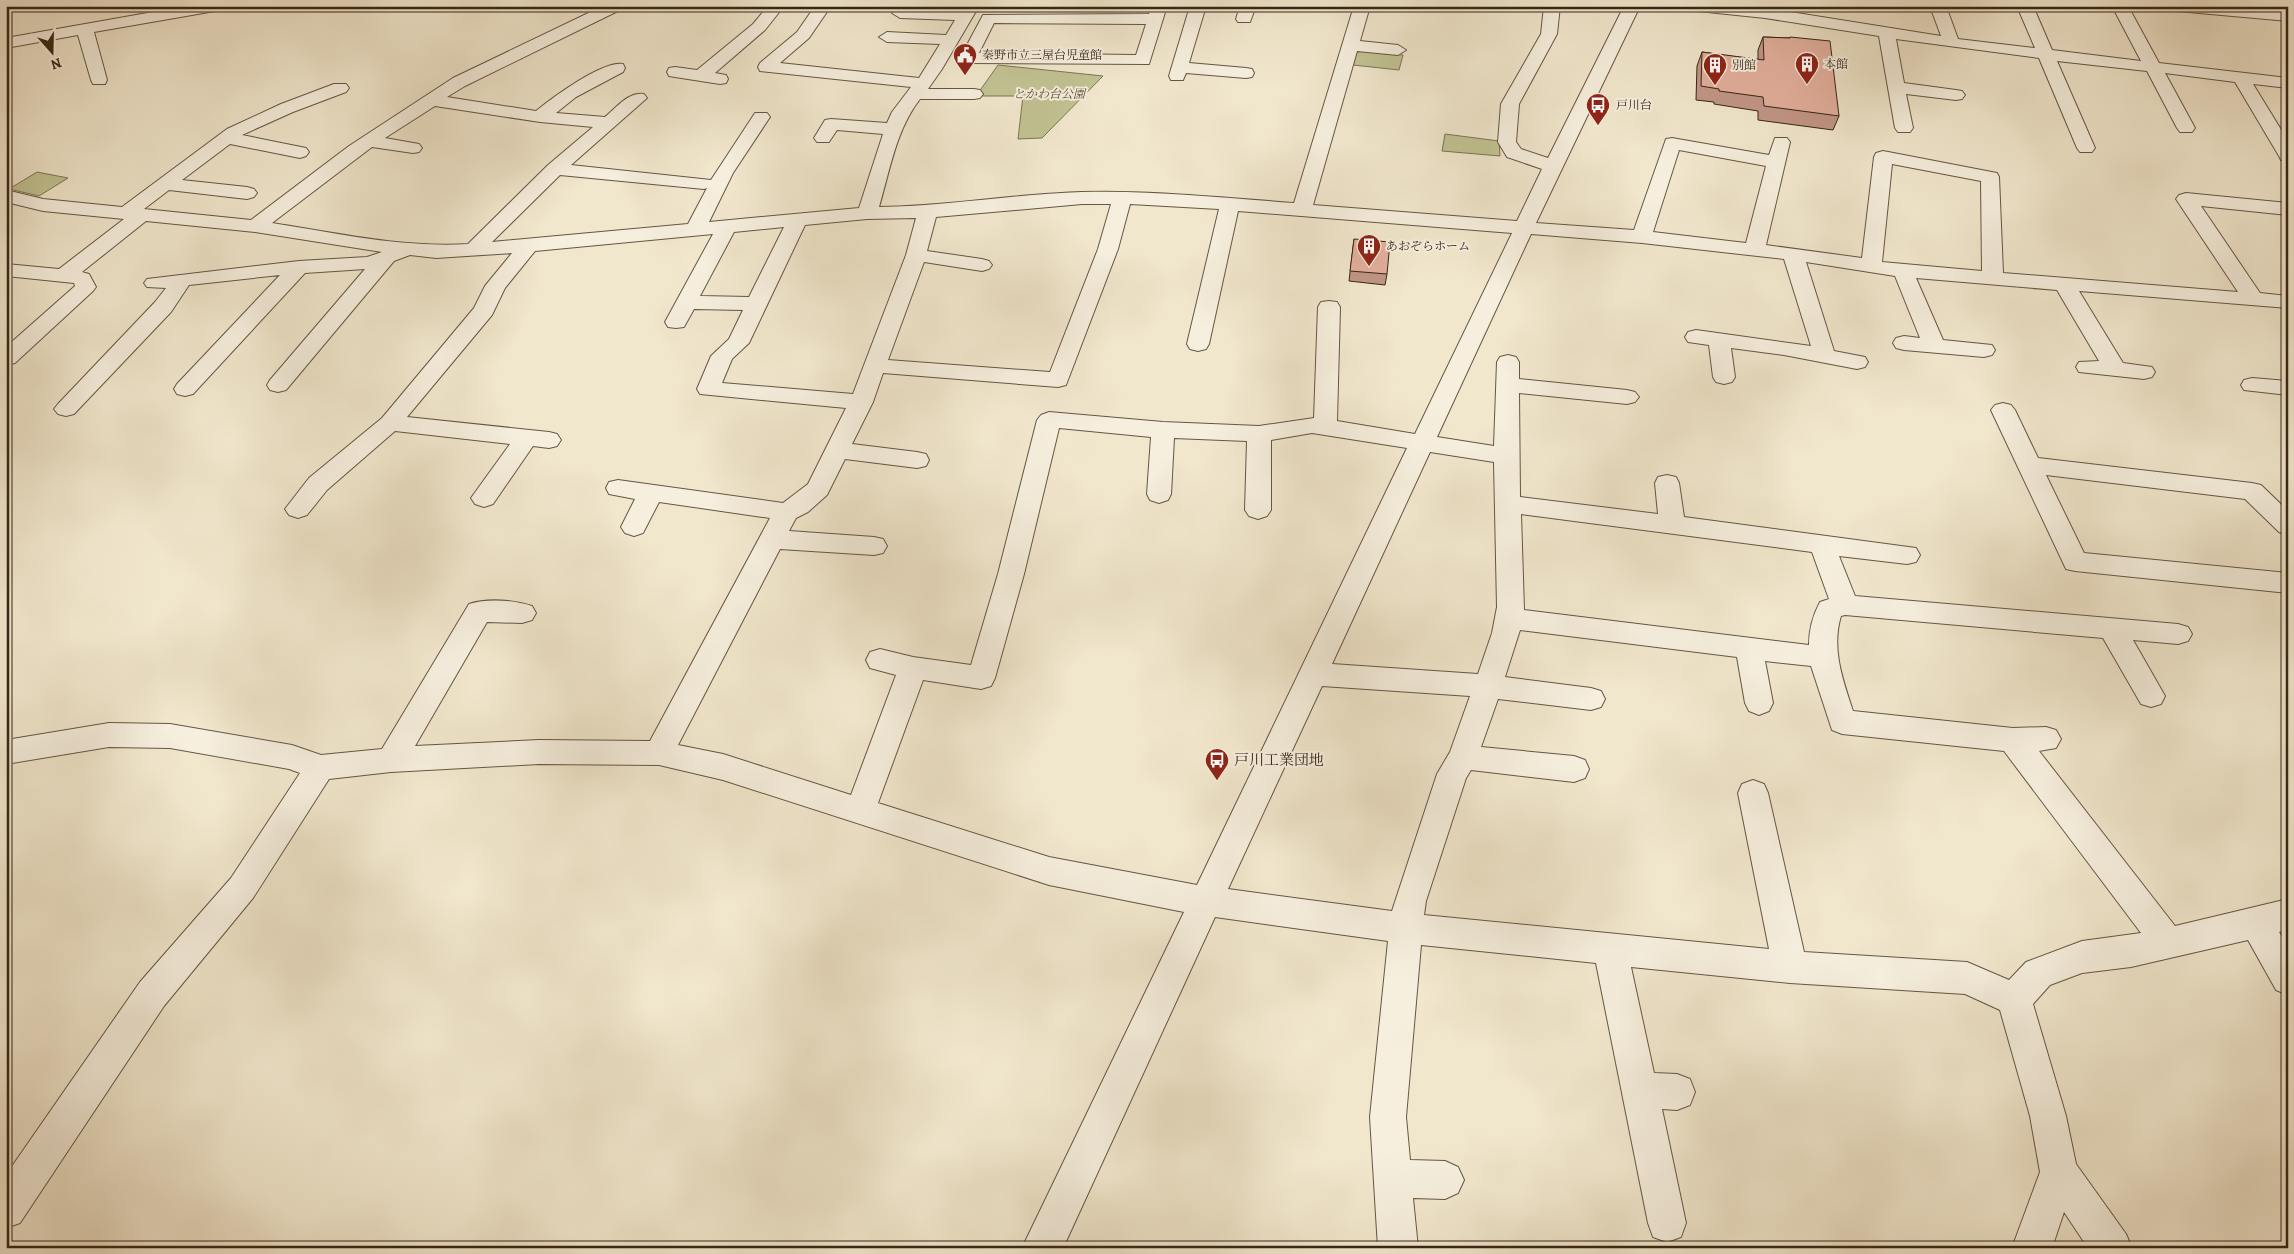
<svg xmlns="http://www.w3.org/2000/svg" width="2294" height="1254" font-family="Alegreya,'Noto Serif JP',serif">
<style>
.green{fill:#c2c393;stroke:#7c7454}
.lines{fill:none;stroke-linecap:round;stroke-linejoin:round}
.minor-casing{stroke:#655644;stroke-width:2}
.minor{fill:#f6efde;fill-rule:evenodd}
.wall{fill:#c29687;stroke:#362616}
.building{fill:#e2af9d;stroke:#362616}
.labels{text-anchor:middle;stroke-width:4;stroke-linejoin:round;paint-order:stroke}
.far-poi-label{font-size:12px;fill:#362616;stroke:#f6efde;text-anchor:start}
.far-park-label{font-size:12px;font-style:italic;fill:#594d35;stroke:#f6efde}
.poi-label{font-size:15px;fill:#362616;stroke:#f6efde;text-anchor:start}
</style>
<rect width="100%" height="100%" fill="#f1e7cd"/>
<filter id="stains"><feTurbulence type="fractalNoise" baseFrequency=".004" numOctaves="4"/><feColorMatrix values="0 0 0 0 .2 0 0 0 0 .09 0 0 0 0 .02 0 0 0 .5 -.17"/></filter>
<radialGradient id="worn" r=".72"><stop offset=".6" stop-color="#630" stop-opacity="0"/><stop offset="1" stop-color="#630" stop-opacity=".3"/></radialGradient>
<path class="green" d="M1364 51 1403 55 1399 70 1353 65 1357 52Z
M998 65 1103 76 1042 138 1018 139 1023 96H976Z
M1445 134 1499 141 1500 156 1442 151Z
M37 172 68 178 39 196 9 189Z"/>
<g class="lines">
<g class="minor-casing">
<path id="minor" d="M187 6H223L215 11 94 32 107 80 105 84H93L91 80 78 35 6 48V38Z
M603 6H624L622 9 465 86 447 97 536 111C552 98 603 60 623 64L625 68 623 72 576 97 556 113 605 117C616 108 629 91 644 94L647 98 571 165 711 180 755 113H767L770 117 733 173 709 222 859 208 883 134 837 130 829 142H817L814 138 825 120 831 119 887 123 892 112 911 87 760 71 758 67 760 63 797 32 815 6H831L809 38 780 63 919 78 940 44 887 42 879 37 887 32 946 35 955 20 900 18 892 13 894 10 960 11 963 6H979L942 69 928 89H974L980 90 983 94 980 98 974 99H920C896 130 890 170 879 207 947 206 1014 194 1082 192 1153 190 1224 198 1294 203L1354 6H1370L1360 41 1398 45 1406 50 1398 55 1357 51 1313 205 1517 221 1542 169 1507 157 1498 142 1501 104 1541 34 1544 6H1560L1557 34 1519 104 1516 142 1521 149 1548 158 1624 6H1640L1536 223 1634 230 1666 139 1672 138 1769 155 1775 138H1787L1790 142 1766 245 1862 258 1874 157 1876 153 1883 151 1997 173 1999 177 2003 273 2238 292 2176 199 2179 195 2186 193 2288 203V215L2201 206 2260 293 2288 296V308L2079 291 2123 363 2152 367 2155 372 2152 377 2144 379 2079 372 2076 367 2079 362 2099 361 2057 290 1916 278 1943 340 1992 345 1995 350 1992 355 1984 357 1904 350 1896 348 1893 343 1896 338 1904 336 1920 338 1895 276 1806 262 1834 351 1865 357 1868 362 1865 367 1857 369 1784 355 1731 348 1735 377 1732 382 1724 384 1716 382 1713 377 1709 345 1688 342 1685 337 1688 332 1696 330 1811 346 1784 259 1642 243 1531 234 1437 437 1494 446 1497 362 1500 357 1508 355 1516 357 1519 362V379L1627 390 1635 392 1639 397 1635 402 1627 404 1519 393 1520 497 1658 514 1655 483 1658 477 1667 475 1676 477 1679 483 1684 517 1916 548 1920 555 1916 562 1907 564 1839 556 1855 596 2178 624 2188 627 2192 634 2188 641 2178 644 2133 640 2165 696 2161 704 2151 707 2141 704 2103 638 1845 615 1841 616C1831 649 1843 680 1853 711L2013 728 2046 727 2056 730 2061 739 2056 748 2039 751 2175 926 2288 899V929L2279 932 2288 946V995L2276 990 2248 940 2131 967 2082 973 2050 985 2033 1004 2066 1116 2076 1164 2126 1234 2132 1248H2088L2064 1212 2052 1248H2012L2040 1172 2030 1116 2000 1010 1965 994 1790 983 1631 967 1654 1073 1677 1074 1690 1079 1695 1092 1690 1105 1677 1110 1662 1109 1686 1223 1681 1237 1667 1242 1653 1237 1648 1223 1596 963 1421 945 1406 1117 1410 1160 1445 1161 1458 1167 1464 1180 1458 1193 1445 1199 1413 1198 1418 1248H1378L1370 1117 1388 941 1215 917 1063 1248H1022L1184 912 1049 885 723 780 659 765 539 764 391 772 329 779 253 898 164 1006 20 1223 6 1228V1175L140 982 231 878 300 773 289 769 170 748 109 747 6 764V740L109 723 170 724 292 745 321 755 382 749 469 604C487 598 514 600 532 606L536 613 532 620 522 623 487 622 415 746 539 740 650 741 770 518 659 502 643 533 634 536 625 533 621 527 635 499 609 494 606 488 609 482 618 480 783 503 808 484 846 408 700 394 697 389 711 356 729 339 743 310 694 309 684 327 676 328 668 327 665 322 713 234 535 251 505 288 492 315 407 417 549 432 557 434 561 440 557 446 549 448 533 446 493 504 484 507 475 504 471 498 510 444 395 431 327 490 307 515 298 518 289 515 285 509 309 478 382 418 474 308 485 286 512 253 436 258 410 255 394 261 286 390 278 392 270 390 267 385 270 380 365 269 305 273 193 394 185 396 177 394 174 389 177 384 280 275 189 285 171 312 74 414 66 416 58 414 54 409 58 404 155 302 166 288 147 287 144 283 147 279 299 261 367 257 382 252 255 232 146 221 82 272 89 274 96 287 93 291 15 363 7 365 6 347 75 286 74 283 6 276V264L59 269 124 219 43 211 6 202V190L43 199 122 207 227 129 281 104 334 84H346L349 88 346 92 293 112 242 135 306 148 309 152 306 156 300 158 230 144 182 180 247 187 254 189 257 193 254 197 247 199 169 190 144 209 251 220 349 146 453 78ZM435 106 540 122 593 127 548 165 468 244C402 248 336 233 272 223L372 147 413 153 419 152 422 148 419 144 385 138ZM1679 150 1766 166 1746 243 1653 232ZM1892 164 1981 181 1982 271 1882 262ZM560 175 704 189 707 188 688 224 492 242ZM1082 204H1111L1098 249 1050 372 888 360 924 262 982 271 989 269 992 265 989 261 982 259 927 251 936 217ZM1130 204 1219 209 1187 344 1190 349 1198 351 1206 349 1209 344 1238 211 1512 233 1415 434 1337 421 1340 307 1337 302 1329 301 1321 302 1318 307 1314 418 1259 426 1163 422 1049 412 1041 415 1037 420 998 574 971 665 913 657 880 649 870 652 866 660 870 668 896 675 851 795 723 754 678 745 780 549 874 555 883 553 887 546 883 539 874 537 789 531 796 518 808 512 827 495 845 459 917 468 926 466 929 460 926 454 917 452 852 444 873 402 883 373 1058 387 1066 385 1118 249ZM916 218 906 255 853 394 722 383 732 359 749 343 805 225 867 219ZM784 227 749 297 700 296 734 232ZM1059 428 1151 437 1147 494 1150 500 1159 503 1168 500 1171 494 1174 438 1247 441 1245 510 1249 516 1258 519 1267 516 1271 510V440L1312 433 1407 448 1197 885 1049 857 878 803 923 680 981 689 991 686 995 678 1024 574ZM1430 452 1494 462 1497 607 1492 633 1478 674 1332 664ZM1521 514 1812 552 1829 599 1820 602C1813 615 1809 629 1809 645L1524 610ZM1520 630 1737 657 1745 703 1749 711 1759 715 1769 711 1773 703 1765 661 1811 666 1832 730 1842 734 2004 751 2141 933 2082 941 2026 962 2009 980 1967 962 1804 952 1768 793 1764 784 1753 780 1742 784 1738 793 1769 949 1424 915 1426 901 1466 778 1471 770 1574 782 1585 778 1589 769 1585 760 1574 756 1481 747 1498 699 1591 710 1601 707 1605 699 1601 691 1591 688 1505 677ZM1322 686 1470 696 1450 752 1437 774 1392 911 1228 889Z
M768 6H784L765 30 715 73 726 75 728 79 726 83 720 84 675 77 669 76 667 72 669 68 675 67 697 70 753 24Z
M1151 6H1167L1149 64 968 63 962 62 960 58 983 15 1149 14ZM994 23 1146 24 1136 55 979 53Z
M1190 6H1206L1189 63 1246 68 1252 69 1254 73 1252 77 1246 78 1186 73 1183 80H1171L1169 76Z
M1240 6H1256L1250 22H1238L1236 19Z
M1690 6 1765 8 1941 36 1930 6H1946L1958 39 2035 48 2017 6H2033L2052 50 2141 61 2112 6H2128L2159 63 2288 78V88L2253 84 2288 141V161L2281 160 2279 156 2235 82 2165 73 2195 128 2192 132H2180L2177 128 2147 71 2057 61 2095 148 2092 152H2080L2077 148 2039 58 1896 39 1904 83 1956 90 1962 91 1965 95 1962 99 1956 100 1906 94 1913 128 1910 132H1898L1895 128 1879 36 1765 18 1698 11Z
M2169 6H2232L2288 11V21L2177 11Z
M2252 378 2288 381V395L2244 390 2241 385 2244 380Z
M2003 403 2011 405 2015 410 2038 458 2252 483 2261 485 2288 511V535L2279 532 2245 499 2046 475 2084 553 2288 573V593L2075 571 2066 569 1991 410 1995 405Z"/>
</g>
<use href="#minor" class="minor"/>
</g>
<path class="wall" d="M1763 37 1790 38V37L1839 116 1833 130 1758 120V111L1714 104V102L1696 100 1697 66 1702 52 1758 60V50Z
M1354 239 1387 274 1385 285 1349 281Z"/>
<path class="building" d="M1763 37 1790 38V37L1830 41 1839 116 1764 106 1763 97 1719 91V89L1701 86 1702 52 1764 60Z
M1354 239 1390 242 1387 274 1350 271Z"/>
<defs>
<g id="civic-pin" transform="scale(1.25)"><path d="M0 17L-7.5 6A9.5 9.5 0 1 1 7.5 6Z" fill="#8f2418" stroke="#f6efde"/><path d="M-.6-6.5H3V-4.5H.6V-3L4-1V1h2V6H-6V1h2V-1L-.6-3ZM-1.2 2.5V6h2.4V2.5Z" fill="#fff"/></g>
<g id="building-pin" transform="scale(1.25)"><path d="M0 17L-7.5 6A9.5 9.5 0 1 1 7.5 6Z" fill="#8f2418" stroke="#f6efde"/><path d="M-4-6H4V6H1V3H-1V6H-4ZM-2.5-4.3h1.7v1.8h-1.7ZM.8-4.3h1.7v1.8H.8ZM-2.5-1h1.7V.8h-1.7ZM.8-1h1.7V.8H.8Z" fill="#fff"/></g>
<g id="bus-pin" transform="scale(1.25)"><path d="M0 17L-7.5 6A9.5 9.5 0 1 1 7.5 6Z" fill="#8f2418" stroke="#f6efde"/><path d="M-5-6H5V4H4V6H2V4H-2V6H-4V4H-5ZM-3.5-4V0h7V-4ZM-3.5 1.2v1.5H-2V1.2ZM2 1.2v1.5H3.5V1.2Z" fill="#fff"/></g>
</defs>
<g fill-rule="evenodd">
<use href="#civic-pin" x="965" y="55"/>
<use href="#building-pin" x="1807" y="64"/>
<use href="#building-pin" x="1715" y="65"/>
<use href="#bus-pin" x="1598" y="105"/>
<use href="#building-pin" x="1369" y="246"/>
<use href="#bus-pin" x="1217" y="760"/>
</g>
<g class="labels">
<g class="far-poi-label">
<text x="982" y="59">秦野市立三屋台児童館</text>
<text x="1824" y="68">本館</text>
<text x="1732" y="69">別館</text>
<text x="1616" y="109">戸川台</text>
<text x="1386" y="250">あおぞらホーム</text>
</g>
<g class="far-park-label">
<text x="1049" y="98">とかわ台公園</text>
</g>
<g class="poi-label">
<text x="1234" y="765">戸川工業団地</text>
</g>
</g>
<rect width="2294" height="1254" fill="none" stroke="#f1e7cd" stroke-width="25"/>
<rect x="8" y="8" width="2279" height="1239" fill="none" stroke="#362616" stroke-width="2.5"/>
<rect x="12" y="12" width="2269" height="1229" fill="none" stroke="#362616"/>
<g transform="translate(52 52) rotate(160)" stroke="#f6efde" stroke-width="4" paint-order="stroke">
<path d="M0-4L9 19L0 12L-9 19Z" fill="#362616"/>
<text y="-8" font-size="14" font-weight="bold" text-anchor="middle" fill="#362616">N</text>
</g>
<rect width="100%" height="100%" filter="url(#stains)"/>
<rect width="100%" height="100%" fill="url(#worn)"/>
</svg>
